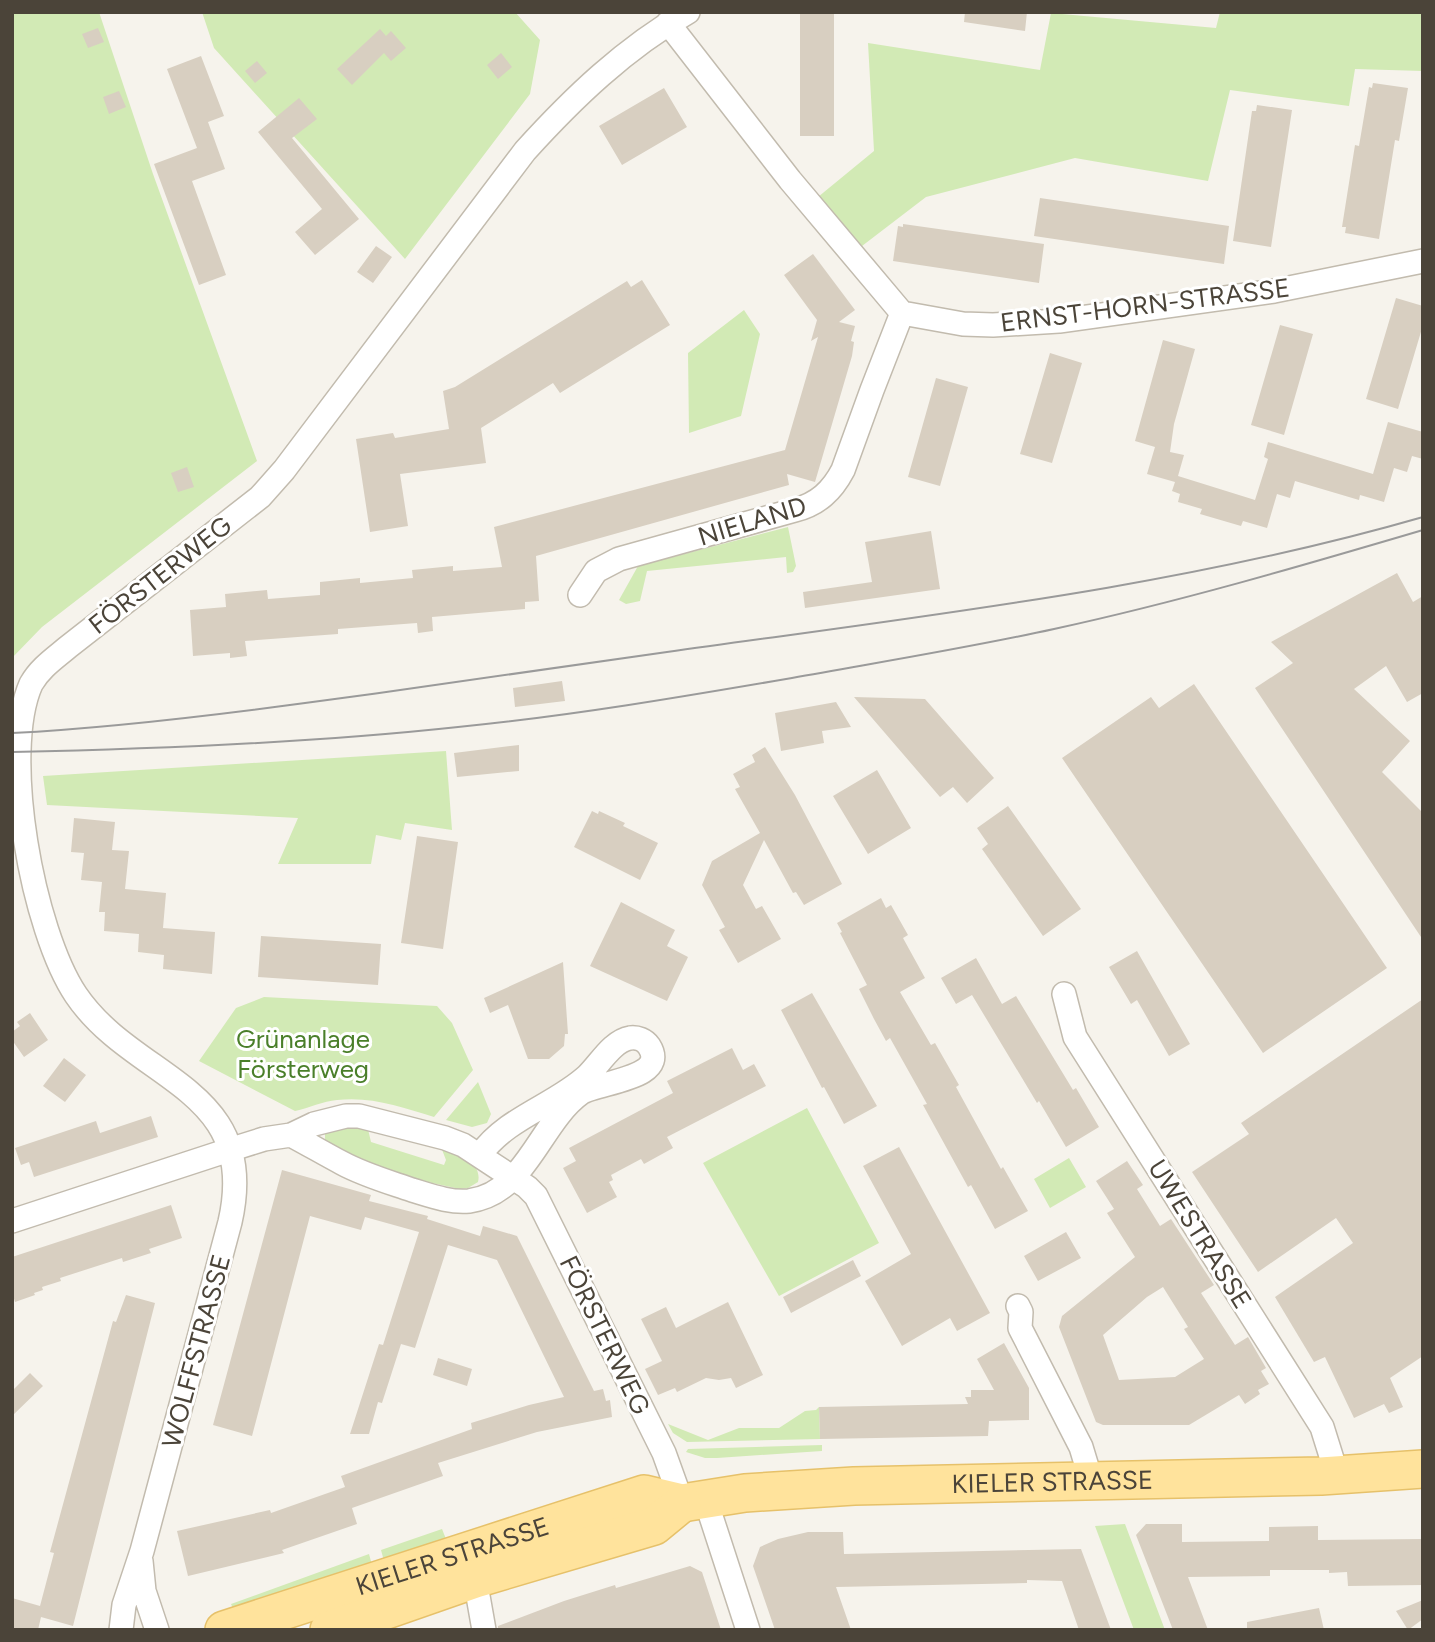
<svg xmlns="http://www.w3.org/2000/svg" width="1435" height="1642" font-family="Figtree,sans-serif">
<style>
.green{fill:#d2eab5}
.building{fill:#d8cfc1;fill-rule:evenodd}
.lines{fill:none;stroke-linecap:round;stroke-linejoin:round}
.minor-casing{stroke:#c2bbae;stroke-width:26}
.primary-casing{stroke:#e6c16a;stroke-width:40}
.minor{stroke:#fff;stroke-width:23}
.primary{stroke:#ffe39c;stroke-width:37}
.tram{stroke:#9a9a9a;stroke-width:2}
.labels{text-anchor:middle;stroke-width:6;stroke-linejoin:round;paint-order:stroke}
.street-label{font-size:26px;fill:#4b4439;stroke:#fff}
.park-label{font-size:26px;fill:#4a7f2a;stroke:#fff}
</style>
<rect width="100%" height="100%" fill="#f6f3ec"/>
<path class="green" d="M12 12H99L153 174 257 461 42 627 12 658Z
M202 12H515L540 40 530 94 405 259 214 48Z
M1220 12H1423V71L1355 69 1349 106 1230 90 1208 181 1075 158 926 197 862 246 818 197 874 151 868 43 1040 70 1051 13 1216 28Z
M744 310 760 334 741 416 689 433 688 353Z
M788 527 796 566 793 572 787 573 786 557 647 571 640 601 626 604 619 600 638 566Z
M446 751 452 830 405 823 401 840 376 835 371 864H278L298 818 47 805 43 776Z
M264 997 437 1006 452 1023 473 1070 434 1117C402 1107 371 1096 337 1100 323 1101 309 1108 295 1111L199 1061 236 1008Z
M478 1082 491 1114 487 1123 472 1127 446 1120Z
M807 1108 879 1243 779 1296 703 1163Z
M367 1125 371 1142 444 1165 446 1160 441 1147C456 1153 483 1162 478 1182L468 1188 460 1189 423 1181 360 1160 325 1141V1134L329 1128Z
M1069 1158 1086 1187 1050 1208 1034 1179Z
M819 1407 820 1439 687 1442 673 1433 668 1424 708 1440 739 1428H779L805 1411 816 1410Z
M822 1445V1451L717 1458H705L686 1452 688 1449Z
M1125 1524 1165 1630H1134L1095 1526Z
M442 1529 446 1539 384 1561 381 1550Z
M369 1554 372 1565 235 1613 231 1604Z"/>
<path class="building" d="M800 12H834V136H800Z
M965 12H1027L1025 31 964 22Z
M98 28 104 42 88 48 82 34Z
M380 29 386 36 391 31 406 48 391 61 384 53 352 85 337 69Z
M501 53 512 67 498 79 487 65Z
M201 56 224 116 208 122 225 169 192 181 226 275 199 285 154 164 197 148 167 69Z
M257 61 267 73 255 83 245 71Z
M1373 83 1408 88 1399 141 1395 140 1379 239 1345 233 1346 227H1342L1355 145 1359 146 1369 87 1372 88Z
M664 88 687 127 622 165 599 126Z
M119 91 126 107 109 114 103 97Z
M299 98 317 119 292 138 359 219 315 255 295 232 322 209 258 132Z
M1257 105 1292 110 1271 247 1233 241 1252 111H1256Z
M1040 198 1229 226 1224 264 1034 236Z
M903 224 1044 244 1039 283 893 261 898 226 903 227Z
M376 246 392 257 373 283 357 272Z
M813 254 855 310 839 322 855 326 851 341 854 342 852 356 815 482 787 474 789 485 536 556 539 601 525 602V609L432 617 433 631 418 633 417 623 338 629V634L245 641 247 656 230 658V653L193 656 190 610 226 607 225 594 267 590 268 599 320 595V582L360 578V583L413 578 412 570 453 566V571L502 567 494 527 785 450 818 337 811 341 817 320 784 275Z
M642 280 670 325 560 393 553 383 481 428 486 463 400 474 408 526 370 532 356 439 393 433 395 438 449 429 443 391 455 387 627 281 631 287Z
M1396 298 1423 306V325L1398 409 1366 399Z
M1280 325 1313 334 1284 435 1251 425Z
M1163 340 1195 349 1174 424 1170 452 1184 455 1178 476 1255 500 1268 459 1264 457 1268 442 1373 474 1388 422 1423 432V459L1412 456 1407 472 1394 468 1384 502 1360 495 1359 500 1295 481 1290 498 1277 494 1267 528 1243 521 1241 526 1200 514 1202 509 1178 502 1180 494 1172 491 1175 482 1147 474 1155 447 1135 441Z
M1050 353 1082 363 1052 463 1020 454Z
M936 378 968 387 940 486 908 477Z
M187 467 194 487 178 492 171 473Z
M931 531 940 589 805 608 803 592 872 582 865 542Z
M1397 573 1413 602 1423 596V693L1407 702 1386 666 1354 689 1410 741 1382 772 1423 813V940L1255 688 1293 663 1271 642Z
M562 681 565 701 515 707 513 688Z
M1194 684 1387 968 1263 1053 1062 758 1151 697 1159 708Z
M854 697 925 699 994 778 967 803 953 787 940 797Z
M836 702 851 727 822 731 824 743 781 751 775 713Z
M519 745V771L457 777 454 753Z
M765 747 795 795 842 884 804 905 796 892 793 893 764 840 743 885 756 909 762 906 781 939 738 963 719 930 725 927 702 885 712 861 760 833 735 789 740 787 733 774 755 762 752 755Z
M877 770 911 828 868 854 833 796Z
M1008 806 1081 909 1043 936 982 849 988 844 977 828Z
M592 811 598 814 599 811 625 823 623 826 658 843 640 880 574 847Z
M74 818 115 822 112 850 129 851 125 889 166 893 163 928 215 932 212 974 163 969 164 955 138 952 139 934 104 931 105 912H99L102 882 81 880 84 853 71 852Z
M417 836 458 842 443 949 401 943Z
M881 898 886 908 891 905 908 935 903 938 925 978 900 992 931 1045 935 1043 959 1085 956 1087 1001 1169 1003 1167 1028 1211 995 1229 971 1185 968 1187 923 1105 927 1104 890 1038 886 1041 874 1019 859 989 867 985 840 933 842 932 837 923Z
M621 902 675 930 667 946 688 957 667 1001 590 966Z
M261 936 381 944 378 985 258 977Z
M1137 951 1190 1044 1169 1056 1137 1000 1131 1004 1109 967Z
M976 958 1002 1004 1016 996 1073 1090 1076 1088 1099 1127 1066 1147 1039 1101 1037 1103 972 995 956 1004 941 978Z
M563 962 568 1034H565L564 1046 549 1059H528L508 1005 490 1013 484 998Z
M812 993 877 1106 844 1124 824 1087 822 1088 781 1010Z
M1423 999V1356L1390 1378 1403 1407 1389 1413 1384 1404 1354 1418 1325 1357 1314 1362 1275 1297 1353 1243 1336 1218 1258 1272 1192 1172 1249 1134 1241 1123Z
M30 1013 48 1040 24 1057 12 1040V1032L20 1026 17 1022Z
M732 1048 743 1070 754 1064 766 1086 667 1137 673 1148 644 1164 641 1159 611 1175 613 1180 609 1182 617 1197 587 1213 563 1168 576 1161 569 1148 673 1093 667 1081Z
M64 1058 86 1075 65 1102 43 1086Z
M151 1116 158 1137 34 1177 29 1162 21 1165 15 1148 96 1121 100 1133Z
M899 1147 990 1313 957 1331 950 1318 902 1346 865 1281 911 1254 863 1166Z
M1127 1161 1143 1185 1137 1189 1160 1226 1171 1219 1214 1285 1201 1293 1235 1345 1248 1337 1266 1368 1261 1371 1269 1384 1258 1390 1260 1394 1245 1404 1239 1395 1189 1425H1103L1096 1422 1059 1327 1062 1316 1135 1257 1107 1213 1114 1209 1096 1181ZM1163 1287 1188 1327 1184 1329 1204 1359 1175 1377 1119 1380 1103 1335 1147 1297Z
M282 1170 371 1195 369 1201 428 1216 427 1219 480 1236 483 1226 517 1236 594 1391 603 1389 606 1401 610 1400 612 1417 537 1432 438 1463 443 1476 352 1508 357 1524 282 1550 284 1553 188 1576 177 1531 270 1510 271 1513 345 1487 341 1476 472 1429 471 1423 529 1405 564 1397 497 1260 448 1245 415 1348 401 1344 382 1403 378 1402 369 1434H350L379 1344 383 1345 419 1232 365 1217 361 1230 310 1216 252 1436 213 1425Z
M171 1205 182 1238 149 1249 151 1253 123 1262 122 1258 60 1278 61 1281 42 1287 43 1290 34 1293 35 1295 15 1302 12 1292V1257Z
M1066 1232 1081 1258 1038 1281 1024 1256Z
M853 1260 861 1276 791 1313 783 1297Z
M126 1295 155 1303 73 1626 41 1617 38 1630H12V1598L40 1606 54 1553 50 1552 113 1321 116 1322Z
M728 1302 763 1375 736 1388 731 1378 719 1380 706 1378 677 1392 675 1388 658 1395 645 1369 662 1361 641 1319 666 1307 676 1328Z
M1004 1343 1029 1388V1420L989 1421 988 1436 820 1439 819 1407 968 1404 965 1397H971V1390H994L977 1359Z
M438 1358 472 1369 467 1386 433 1375Z
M30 1373 43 1386 12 1416V1391Z
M1146 1524H1182V1542L1269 1541V1527L1318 1526V1540L1423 1539V1585L1348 1586 1347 1572 1329 1573V1570H1270V1576L1188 1577 1208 1630H1173L1136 1535Z
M808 1532H843L844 1554 1081 1549 1111 1630H1079L1062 1581 1027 1580V1583L836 1587 851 1630H775L753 1566 760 1547 778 1539Z
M690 1566 702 1572 721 1630H498V1626L564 1601 615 1585 616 1588Z
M1423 1600V1619L1408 1630 1396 1611Z
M1319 1608 1324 1630H1247V1622Z"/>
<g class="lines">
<g class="minor-casing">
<path id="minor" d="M668 23 790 180 902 313 963 324 993 325 1059 321 1274 291 1423 261
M580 595 596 571 619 559 795 510C818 504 832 491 843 470L872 390 902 313
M1064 994 1075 1037 1322 1427 1337 1475
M291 1135C308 1144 325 1154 342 1163 364 1175 389 1182 412 1190 429 1195 450 1203 469 1201 527 1193 539 1123 581 1093 597 1082 670 1079 649 1046 645 1040 637 1037 630 1038 612 1041 599 1065 587 1076 554 1106 507 1117 480 1155
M12 1221 229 1150 264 1139 291 1135 314 1124 346 1116H359L445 1138 463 1145 527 1187 536 1196 664 1453 682 1503
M1018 1306 1021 1312 1020 1328 1081 1447 1091 1480
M705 1498 748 1630
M141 1561 144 1591 157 1630
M475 1579 484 1630
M121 1630 124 1605 142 1551 230 1222C261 1086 135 1082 76 995 33 931 0 754 31 684 40 668 55 658 68 647L260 497 284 470 525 151C573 98 625 48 688 12"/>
</g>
<g class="primary-casing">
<g id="primary">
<path id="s1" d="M224 1630 644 1494 682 1503 745 1493 854 1486 1321 1476 1423 1469"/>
<path d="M329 1630 475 1579 654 1526 682 1503"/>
</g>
</g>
<use href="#minor" class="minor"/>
<use href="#primary" class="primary"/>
<path class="tram" d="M12 733C110 728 208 716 305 703 426 687 547 669 667 652 921 616 1177 588 1423 517
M12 752C161 749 310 743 458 727 570 716 681 697 792 678 880 662 968 648 1054 629 1178 602 1301 566 1423 530"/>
</g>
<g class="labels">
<g class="street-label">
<text transform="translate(1145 305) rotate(-7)" y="9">ERNST-HORN-STRASSE</text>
<text transform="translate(752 521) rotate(-17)" y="9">NIELAND</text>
<text transform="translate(160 575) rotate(-38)" y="9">FÖRSTERWEG</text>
<text transform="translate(1200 1234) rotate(58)" y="9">UWESTRASSE</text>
<text transform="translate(605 1335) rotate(64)" y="9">FÖRSTERWEG</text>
<text transform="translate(196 1351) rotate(-75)" y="9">WOLFFSTRASSE</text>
<text dy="9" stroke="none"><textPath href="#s1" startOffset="852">KIELER STRASSE</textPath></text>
<text dy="9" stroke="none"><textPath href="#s1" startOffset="240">KIELER STRASSE</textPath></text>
</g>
<g class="park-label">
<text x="303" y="1048">Grünanlage<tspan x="303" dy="30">Försterweg</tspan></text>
</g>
</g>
<rect width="1435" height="1642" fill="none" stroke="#4b4439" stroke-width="28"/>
</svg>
